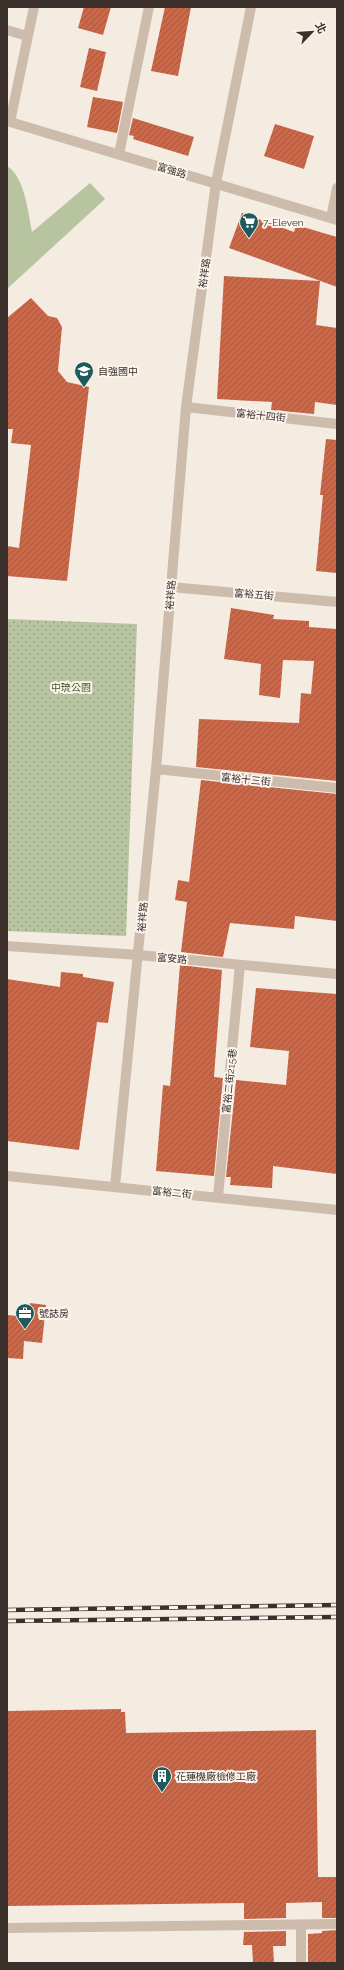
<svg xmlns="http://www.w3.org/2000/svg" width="344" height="1970" font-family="Raleway,'Noto Sans TC',sans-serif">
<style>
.park{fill:url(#park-dots)}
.pitch{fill:#b8c4a0}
.building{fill:url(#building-hatch)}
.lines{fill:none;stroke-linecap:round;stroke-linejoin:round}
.service{stroke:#cdbbac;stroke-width:10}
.minor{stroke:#cdbbac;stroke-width:10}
.rail-casing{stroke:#3b302b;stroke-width:4.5}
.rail{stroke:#fbf5ee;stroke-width:3;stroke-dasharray:9;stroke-linecap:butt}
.labels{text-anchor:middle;stroke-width:4;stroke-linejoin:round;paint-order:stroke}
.street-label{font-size:10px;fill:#3b302b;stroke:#fbf5ee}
.poi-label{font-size:10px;fill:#3b302b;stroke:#fbf5ee;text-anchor:start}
.park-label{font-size:10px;fill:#4a5a2e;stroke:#fbf5ee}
</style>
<defs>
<pattern id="park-dots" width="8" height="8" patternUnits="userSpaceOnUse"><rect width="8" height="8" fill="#b8c4a0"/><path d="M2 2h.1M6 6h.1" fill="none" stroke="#97a083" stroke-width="1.8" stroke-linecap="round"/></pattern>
<pattern id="building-hatch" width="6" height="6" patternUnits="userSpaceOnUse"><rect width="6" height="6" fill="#c8694b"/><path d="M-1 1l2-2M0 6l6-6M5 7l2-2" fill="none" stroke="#a4573f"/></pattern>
</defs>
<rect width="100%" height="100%" fill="#f4ebe1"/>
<path class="park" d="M7 619 137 624 126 936 7 931Z"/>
<path class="pitch" d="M7 166C25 177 28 213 32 232L90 183 105 199 7 289Z"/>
<path class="building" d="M84 7H111L103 35 78 28Z
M165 7H191L178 76 151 71Z
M89 48 106 52 97 91 80 87Z
M93 97 123 102 117 133 87 127Z
M133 118 194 137 188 156 133 139 134 136 129 135Z
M275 124 314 136 304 169 264 156Z
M242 213 294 232 296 225 337 237V287L229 248Z
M224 276 320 281 316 325 337 328V405L315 402 314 414 271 410 272 402 217 399Z
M31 298 48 316 57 318 62 327 58 371 67 382 89 387 67 581 7 576V546L19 548 31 445 11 443 13 429H7V318Z
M326 439 337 440V573L316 571 323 495H320Z
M231 608 274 615 273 619 309 621V627L337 629V781L196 767 199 719 299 723 301 693 311 694 314 661 283 660 280 698 259 695 261 664 224 659Z
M201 780 337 794V921L295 916 294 929 230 923 223 957 181 952 187 902 175 900 178 880 189 882Z
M180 965 222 970 214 1077 223 1078 214 1176 156 1171 163 1085 170 1086Z
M61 972 83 974V977L114 982 108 1023 97 1022 79 1150 7 1141V979L60 987Z
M256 988 337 994V1174L273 1166 272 1188 230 1185 231 1177H226L236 1080 286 1085 289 1051 250 1047Z
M30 1303 46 1305 42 1343 24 1341 23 1359 7 1358V1315L28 1317Z
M121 1709V1712H125L126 1733 316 1730 318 1877H337V1918H322V1902L286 1903V1918L244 1919V1903L7 1906V1711Z
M337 1930V1963H308V1934L322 1933V1931Z
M286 1931V1946H273L274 1963H253L252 1945H243L244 1932Z"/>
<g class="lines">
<path class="service" d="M218 1197 240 965
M7 1928 337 1924
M301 1963V1925"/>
<path class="minor" d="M7 30 27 36
M7 121 337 220
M10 122 34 7
M119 154 149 7
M331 218 337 188
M186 407 337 424
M171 587 337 602
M156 769 337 788
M7 946 139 955 337 974
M7 1176 337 1210
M115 1186 156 769 186 407 216 183 251 7"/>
<g class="rail-casing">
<path id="rail" d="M7 1610 337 1605
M7 1621 337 1617"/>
</g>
<use href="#rail" class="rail"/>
</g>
<defs>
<g id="supermarket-pin" transform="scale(1)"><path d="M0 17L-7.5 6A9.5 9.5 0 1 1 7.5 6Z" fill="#1f5a5e" stroke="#fbf5ee"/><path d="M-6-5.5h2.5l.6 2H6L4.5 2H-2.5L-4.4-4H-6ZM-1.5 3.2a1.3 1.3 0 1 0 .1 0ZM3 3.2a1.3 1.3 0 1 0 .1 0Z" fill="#fff"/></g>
<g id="school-pin" transform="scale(1)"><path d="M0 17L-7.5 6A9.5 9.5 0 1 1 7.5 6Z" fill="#1f5a5e" stroke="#fbf5ee"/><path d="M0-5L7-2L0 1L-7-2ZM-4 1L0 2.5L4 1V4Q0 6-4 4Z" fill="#fff"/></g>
<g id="office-pin" transform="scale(1)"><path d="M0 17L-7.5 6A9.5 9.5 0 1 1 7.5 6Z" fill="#1f5a5e" stroke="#fbf5ee"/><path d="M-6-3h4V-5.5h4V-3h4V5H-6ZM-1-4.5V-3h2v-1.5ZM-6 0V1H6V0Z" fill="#fff"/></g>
<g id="building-pin" transform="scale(1)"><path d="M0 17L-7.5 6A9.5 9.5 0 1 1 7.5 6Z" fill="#1f5a5e" stroke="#fbf5ee"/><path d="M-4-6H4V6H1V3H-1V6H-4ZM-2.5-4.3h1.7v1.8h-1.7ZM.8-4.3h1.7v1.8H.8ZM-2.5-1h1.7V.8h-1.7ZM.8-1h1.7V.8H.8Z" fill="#fff"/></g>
</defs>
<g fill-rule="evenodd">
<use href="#supermarket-pin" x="249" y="222"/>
<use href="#school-pin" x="84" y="371"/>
<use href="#office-pin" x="25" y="1313"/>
<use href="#building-pin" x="162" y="1776"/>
</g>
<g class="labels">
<g class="street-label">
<text transform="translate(172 170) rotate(17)" y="4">富強路</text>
<text transform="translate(204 273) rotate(-82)" y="4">裕祥路</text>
<text transform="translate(261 415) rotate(6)" y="4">富裕十四街</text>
<text transform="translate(254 594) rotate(5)" y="4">富裕五街</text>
<text transform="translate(170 595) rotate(-85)" y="4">裕祥路</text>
<text transform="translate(246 779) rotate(6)" y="4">富裕十三街</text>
<text transform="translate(142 917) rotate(-85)" y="4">裕祥路</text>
<text transform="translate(172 958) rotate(5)" y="4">富安路</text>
<text transform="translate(229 1081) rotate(-84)" y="4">富裕二街215巷</text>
<text transform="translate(172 1192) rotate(6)" y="4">富裕二街</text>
</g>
<g class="poi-label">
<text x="263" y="226">7-Eleven</text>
<text x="98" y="375">自強國中</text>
<text x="39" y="1317">號誌房</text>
<text x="176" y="1780">花蓮機廠檢修工廠</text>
</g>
<g class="park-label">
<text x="71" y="691">中琉公園</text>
</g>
</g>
<rect width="344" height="1970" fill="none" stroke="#3b302b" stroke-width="16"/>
<g transform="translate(312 32) rotate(65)" stroke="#fbf5ee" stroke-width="3" paint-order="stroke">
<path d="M0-3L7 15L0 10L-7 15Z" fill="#3b302b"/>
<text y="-6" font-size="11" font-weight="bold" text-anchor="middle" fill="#3b302b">北</text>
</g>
</svg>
